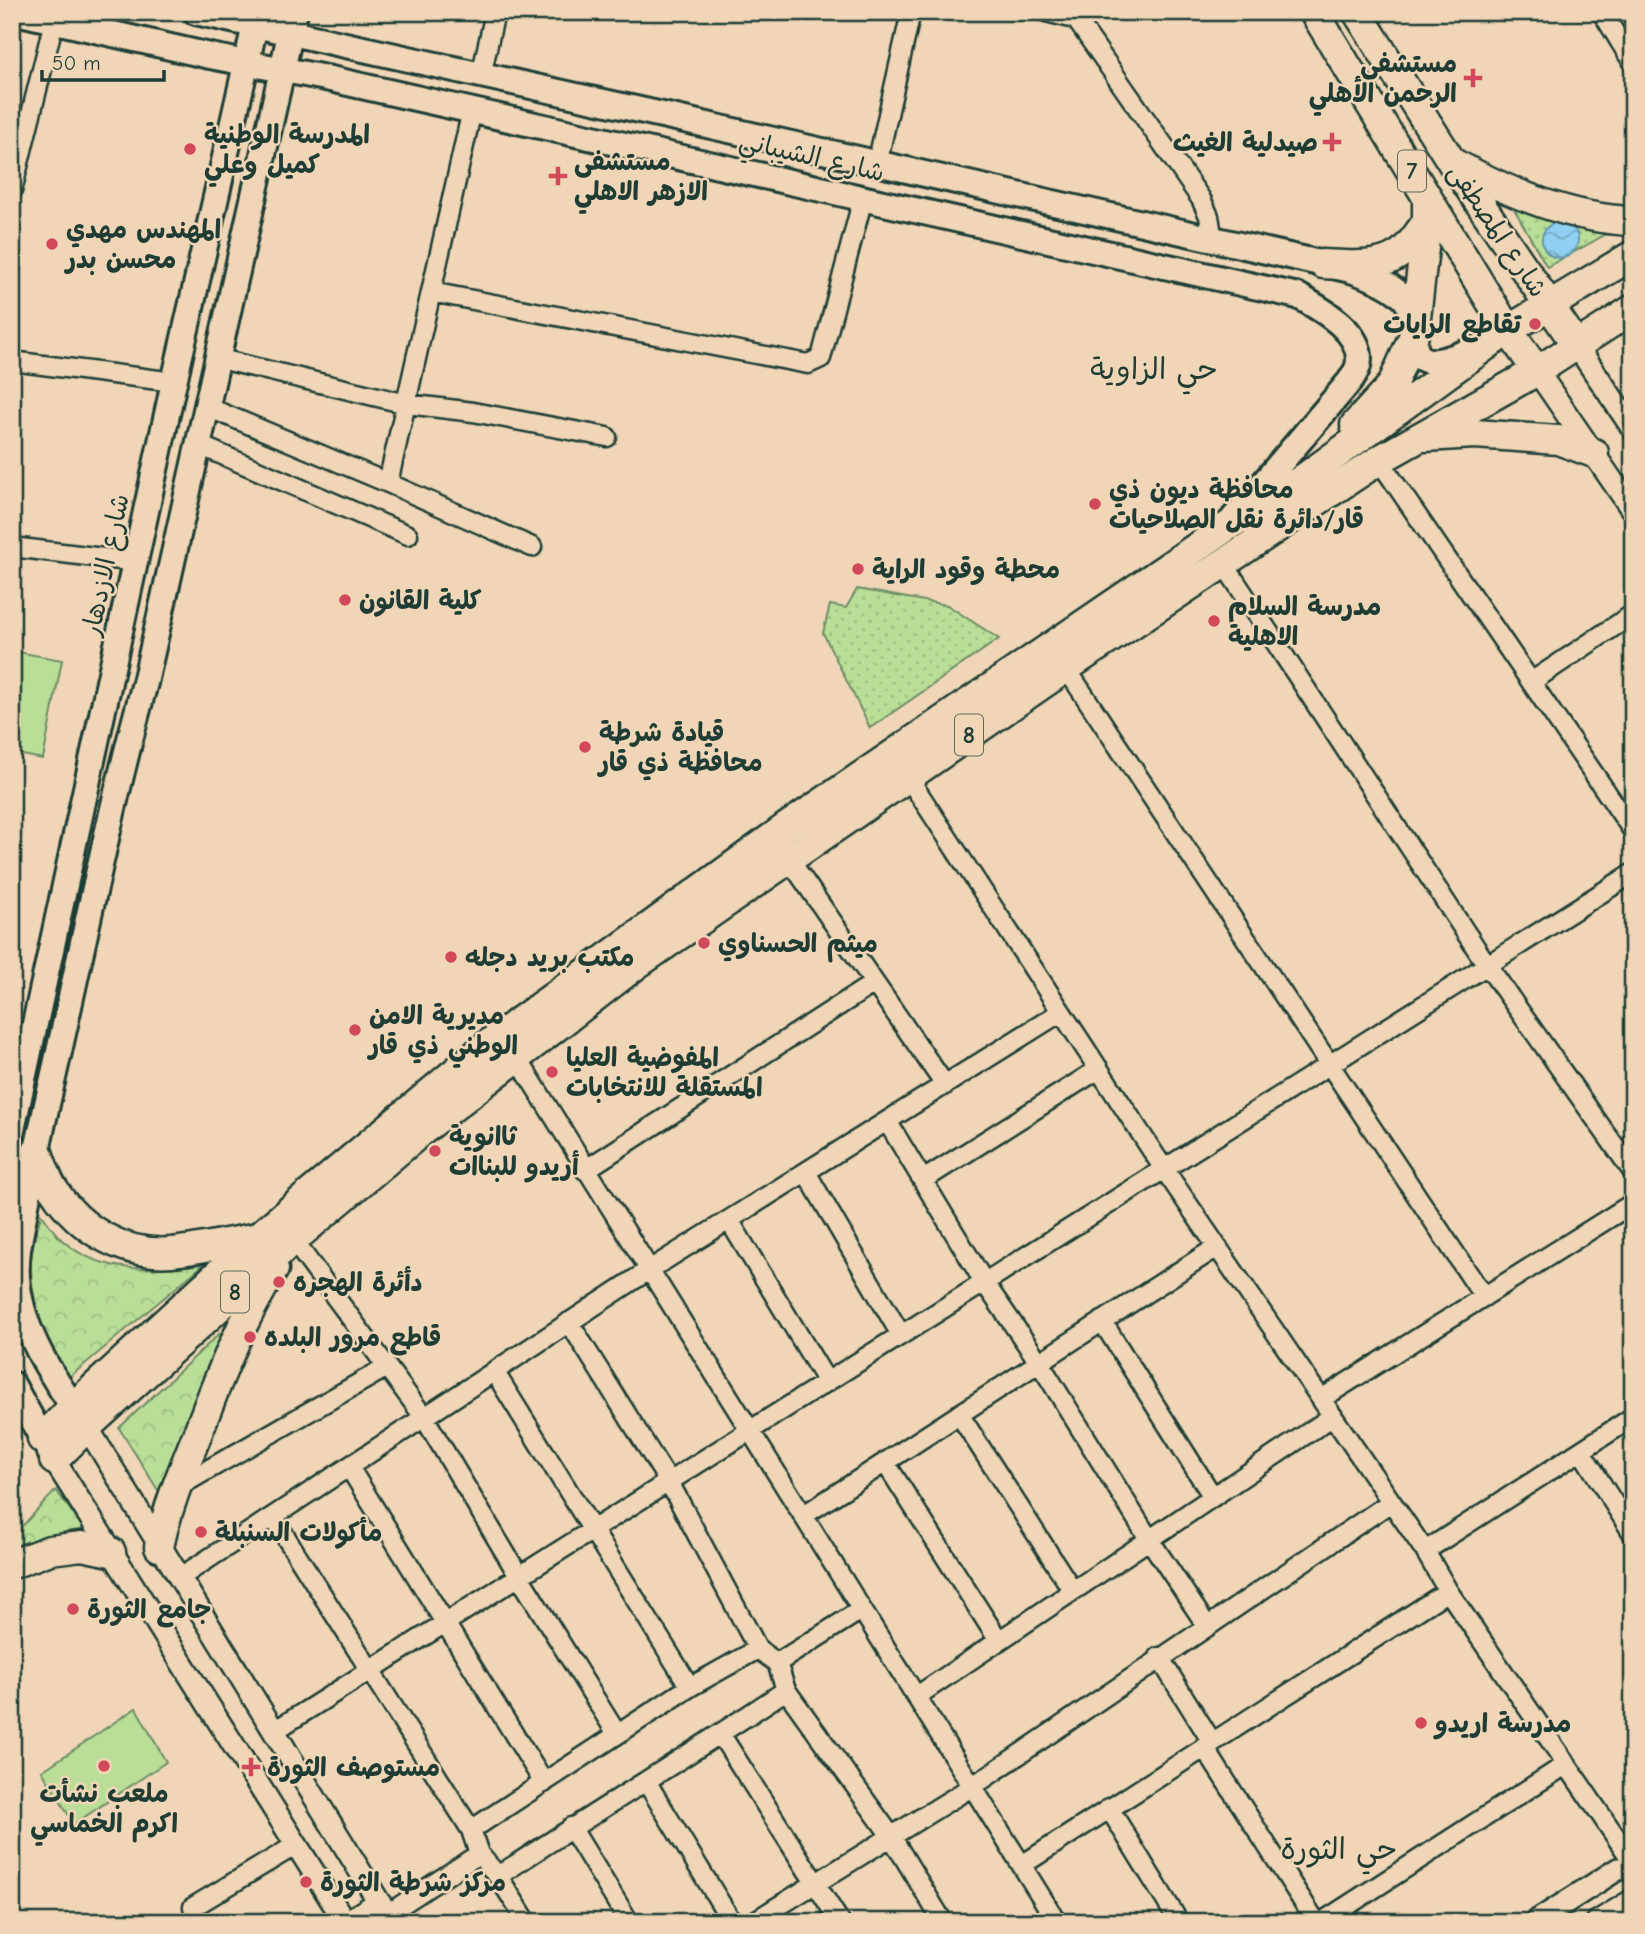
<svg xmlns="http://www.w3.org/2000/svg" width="1645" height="1934" font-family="'Comic Neue','Playpen Sans Arabic',sans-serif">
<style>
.grass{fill:url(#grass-dots);stroke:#6c8d66;stroke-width:2}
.park{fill:url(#park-crowns);stroke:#6c8d66;stroke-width:2}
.pitch{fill:#badd97;stroke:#6c8d66;stroke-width:2}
.water{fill:url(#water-waves);stroke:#6395a6;stroke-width:2}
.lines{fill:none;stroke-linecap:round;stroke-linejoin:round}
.minor-casing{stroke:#1f3d34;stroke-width:23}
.tertiary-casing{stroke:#1f3d34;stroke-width:26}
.secondary-casing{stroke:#1f3d34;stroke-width:30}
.trunk-casing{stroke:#1f3d34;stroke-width:33}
.minor{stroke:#f0d6b7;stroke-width:18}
.tertiary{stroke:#f0d6b7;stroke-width:21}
.secondary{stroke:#f0d6b7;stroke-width:24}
.trunk{stroke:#f0d6b7;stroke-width:28}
.poi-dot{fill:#d1495b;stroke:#f0d6b7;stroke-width:2.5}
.labels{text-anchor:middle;stroke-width:5;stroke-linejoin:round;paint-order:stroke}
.shield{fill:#f0d6b7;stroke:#5e6b5b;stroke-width:2}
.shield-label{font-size:24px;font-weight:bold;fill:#1f3d34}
.poi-label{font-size:26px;font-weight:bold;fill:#1f3d34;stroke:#f0d6b7;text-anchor:start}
.street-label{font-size:26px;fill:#1f3d34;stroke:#f0d6b7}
.quarter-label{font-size:30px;fill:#1f3d34;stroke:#f0d6b7}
</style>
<defs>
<pattern id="grass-dots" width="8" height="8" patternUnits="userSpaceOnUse" patternTransform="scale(1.75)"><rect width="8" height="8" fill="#badd97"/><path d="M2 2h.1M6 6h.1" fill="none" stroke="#9fbf83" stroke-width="1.8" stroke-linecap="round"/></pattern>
<pattern id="park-crowns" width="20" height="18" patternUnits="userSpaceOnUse" patternTransform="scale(1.75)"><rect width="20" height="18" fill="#badd97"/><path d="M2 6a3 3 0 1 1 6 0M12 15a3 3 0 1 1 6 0" fill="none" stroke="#9fbf83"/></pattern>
<pattern id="water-waves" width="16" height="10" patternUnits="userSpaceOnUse" patternTransform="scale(1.75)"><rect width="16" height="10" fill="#91d0f2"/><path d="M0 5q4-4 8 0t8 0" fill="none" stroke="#76aac5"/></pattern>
</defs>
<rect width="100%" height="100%" fill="#f0d6b7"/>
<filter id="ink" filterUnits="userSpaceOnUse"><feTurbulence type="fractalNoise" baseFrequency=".0143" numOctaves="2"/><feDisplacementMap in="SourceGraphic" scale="14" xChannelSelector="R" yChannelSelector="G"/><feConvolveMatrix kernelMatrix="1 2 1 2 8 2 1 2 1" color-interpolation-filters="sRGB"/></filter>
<g filter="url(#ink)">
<path class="grass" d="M1509 200 1610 232 1547 267Z
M857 589 947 605 999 639 870 728 823 633 830 605 846 608Z"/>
<path class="park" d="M41 1214C48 1222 54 1233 62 1240 102 1276 154 1270 204 1264L66 1380C49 1343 29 1303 31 1261 31 1246 38 1229 41 1214Z
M234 1320 161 1495 119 1428Z
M56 1490 84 1529 60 1533 12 1551V1537Z"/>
<path class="pitch" d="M12 651 62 660 43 759 12 753Z
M136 1708 166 1762 74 1824 42 1771Z"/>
<path class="water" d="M1542 240a18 18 0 1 1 36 0a18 18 0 1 1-36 0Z"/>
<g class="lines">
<g class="minor-casing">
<path id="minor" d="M1046 12 1075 19
M1071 12 1201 199 1209 216 1213 241
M1602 12 1633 63
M481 76 495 12
M877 164 911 12
M12 191 54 21
M431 292 808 364 821 358 863 198
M216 358 407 404 473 412 607 437
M12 361 174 382
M205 406 388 483 532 547
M197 444 408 535
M1379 460 1633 831
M388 483 472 110
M12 547 137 562
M1224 564 1487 965 1633 1172
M1066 668 1484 1297
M1531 682 1633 614
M908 777 1164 1169 1321 1399
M789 859 945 1085
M516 1056 1057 1922
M887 1121 984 1282 1039 1362 1149 1539 1207 1626
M585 1170 874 983
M806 1172 901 1335
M923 1180 1099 1069
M1633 1203 1321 1399 1425 1551 1448 1591 1633 1862
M729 1220 827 1382
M293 1240 424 1417 519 1576 617 1734
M1102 1321 1213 1497
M569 1322 669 1482 758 1649 777 1663 786 1690 891 1836 943 1922
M494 1371 690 1687
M959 1414 1073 1591
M1581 1451 1633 1534
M885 1462 999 1641
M349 1467 544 1783
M176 1488 387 1367
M804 1515 1217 1247
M273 1517 471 1830 479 1854 498 1876 527 1922
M1425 1551 1633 1417
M179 1578 649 1270 1061 1012
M1159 1657 1212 1742
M777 1663 861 1610
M917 1696 1333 1416
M274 1731 1633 873
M721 1735 840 1922
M1204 1747 1316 1922
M646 1781 732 1922
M1109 1808 1179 1922
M571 1827 629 1922
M471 1830 690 1687 758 1649
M1022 1865 1448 1591
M498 1876C593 1813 692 1754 786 1690
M193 1907 296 1845
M389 1913 479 1854
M753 1922 973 1786 1391 1502
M1322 1922 1567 1764"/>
</g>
<g class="tertiary-casing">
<path id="tertiary" d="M1577 346 1633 429
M1537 371 1633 511
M87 1427 379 1902 395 1922
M54 1460 345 1922
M346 1922 379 1902
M1535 1922 1618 1869 1633 1868
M1597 1922 1633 1900"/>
</g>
<g class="secondary-casing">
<path id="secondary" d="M16 12 210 56 326 78 1298 296C1321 309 1366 333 1358 366 1357 371 1352 377 1350 381L1233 519
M196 12 676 118 1351 270C1369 276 1391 284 1404 298 1410 304 1412 315 1413 323 1414 331 1413 343 1416 350 1424 373 1460 354 1475 349
M12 1130 174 382 258 12
M12 1384 51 1454
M83 1421C53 1378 21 1332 17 1278 15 1254 22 1229 26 1205 35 1158 45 1112 56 1065 85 937 110 809 145 683L295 12"/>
</g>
<g class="trunk-casing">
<path id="trunk" d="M1314 12 1508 330 1537 371
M1357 12 1453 164 1577 346
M1457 165C1510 193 1571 219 1633 221
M1323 264C1347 265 1377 269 1398 255 1410 248 1418 232 1427 222
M1355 425 1392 385 1414 335 1427 222V196
M1425 437 1475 434 1558 440 1594 453
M37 1150C42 1163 46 1178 54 1190 80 1230 124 1256 172 1252 201 1249 230 1242 258 1237
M42 1439 73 1407 258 1237 491 1042 785 828 1228 526 1301 480 1508 330 1633 255
M54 1460 87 1427 293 1240 422 1131 636 965 1066 668 1379 460 1537 371 1633 309
M159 1547C167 1508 182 1472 197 1435 219 1377 241 1321 274 1269
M12 1564 50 1550 82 1546 111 1552"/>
</g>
<use href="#minor" class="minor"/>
<use href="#tertiary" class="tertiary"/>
<use href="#secondary" class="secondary"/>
<use href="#trunk" class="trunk"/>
</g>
</g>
<g class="poi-dot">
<path d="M1469.5 67.5h7v7h7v7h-7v7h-7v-7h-7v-7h7z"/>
<path d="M1328.5 131.5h7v7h7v7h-7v7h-7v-7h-7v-7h7z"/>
<circle cx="190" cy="149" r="7"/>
<path d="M554.5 165.5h7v7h7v7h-7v7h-7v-7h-7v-7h7z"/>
<circle cx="52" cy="244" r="7"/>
<circle cx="1535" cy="324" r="7"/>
<circle cx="1095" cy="504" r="7"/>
<circle cx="858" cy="569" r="7"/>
<circle cx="345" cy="600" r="7"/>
<circle cx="1214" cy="621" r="7"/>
<circle cx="585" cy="747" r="7"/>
<circle cx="704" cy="943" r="7"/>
<circle cx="451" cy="957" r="7"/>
<circle cx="355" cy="1030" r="7"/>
<circle cx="552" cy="1072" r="7"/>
<circle cx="435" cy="1151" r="7"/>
<circle cx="279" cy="1282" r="7"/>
<circle cx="250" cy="1337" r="7"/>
<circle cx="201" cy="1532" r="7"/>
<circle cx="73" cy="1609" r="7"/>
<circle cx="1421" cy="1723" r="7"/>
<circle cx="104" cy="1766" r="7"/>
<path d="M247.5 1756.5h7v7h7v7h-7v7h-7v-7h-7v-7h7z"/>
<circle cx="306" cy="1882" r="7"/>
</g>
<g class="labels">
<g class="shield">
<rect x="1398" y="150.5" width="28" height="41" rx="5"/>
<rect x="955" y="714.5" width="28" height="41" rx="5"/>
<rect x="221" y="1271.5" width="28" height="41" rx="5"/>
</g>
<g class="shield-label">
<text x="1412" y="179">7</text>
<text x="969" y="743">8</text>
<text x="235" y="1300">8</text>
</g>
<g class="poi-label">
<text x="1457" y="72" text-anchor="end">مستشفى<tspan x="1457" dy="30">الرحمن الأهلي</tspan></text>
<text x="204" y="143">المدرسة الوطنية<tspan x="204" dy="30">كميل وعلي</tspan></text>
<text x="1318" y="151" text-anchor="end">صيدلية الغيث</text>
<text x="574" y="170">مستشفى<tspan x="574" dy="30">الازهر الاهلي</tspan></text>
<text x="66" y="238">المهندس مهدي<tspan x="66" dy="30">محسن بدر</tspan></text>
<text x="1521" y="333" text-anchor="end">تقاطع الرايات</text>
<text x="1109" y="498">محافظة ديون ذي<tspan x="1109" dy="30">قار/دائرة نقل الصلاحيات</tspan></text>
<text x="872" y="578">محطة وقود الراية</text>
<text x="359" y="609">كلية القانون</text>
<text x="1228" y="615">مدرسة السلام<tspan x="1228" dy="30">الاهلية</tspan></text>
<text x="599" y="741">قيادة شرطة<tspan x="599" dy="30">محافظة ذي قار</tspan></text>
<text x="718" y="952">ميثم الحسناوي</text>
<text x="465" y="966">مكتب بريد دجله</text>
<text x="369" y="1024">مديرية الامن<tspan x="369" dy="30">الوطني ذي قار</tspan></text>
<text x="566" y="1066">المفوضية العليا<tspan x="566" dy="30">المستقلة للانتخابات</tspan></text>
<text x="449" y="1145">ثاانوية<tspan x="449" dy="30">أريدو للبناات</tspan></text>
<text x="293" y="1291">دأئرة الهجره</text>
<text x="264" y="1346">قاطع مرور البلده</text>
<text x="215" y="1541">مأكولات السنبلة</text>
<text x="87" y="1618">جامع الثورة</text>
<text x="1435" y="1732">مدرسة اريدو</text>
<text x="267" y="1776">مستوصف الثورة</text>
<text x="104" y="1802" text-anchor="middle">ملعب نشأت<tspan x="104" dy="30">اكرم الخماسي</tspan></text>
<text x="320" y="1891">مركز شرطة الثورة</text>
</g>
<g class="street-label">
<text transform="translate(812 156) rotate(13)" y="9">شارع الشيباني</text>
<text transform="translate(1498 230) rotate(56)" y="9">شارع المصطفى</text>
<text transform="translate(105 565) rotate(-78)" y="9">شارع الازدهار</text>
</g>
<g class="quarter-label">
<text x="1154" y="379">حي الزاوية</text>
<text x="1339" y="1859">حي الثورة</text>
</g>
</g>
<rect width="1645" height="1934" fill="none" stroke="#f0d6b7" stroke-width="42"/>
<rect x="21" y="21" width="1603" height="1892" fill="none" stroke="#1f3d34" stroke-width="2.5" filter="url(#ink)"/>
<path d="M42 70v10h122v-10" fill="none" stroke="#1f3d34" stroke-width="3.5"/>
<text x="52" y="70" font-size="21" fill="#1f3d34" stroke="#f0d6b7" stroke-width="5" paint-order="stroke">50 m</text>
</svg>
